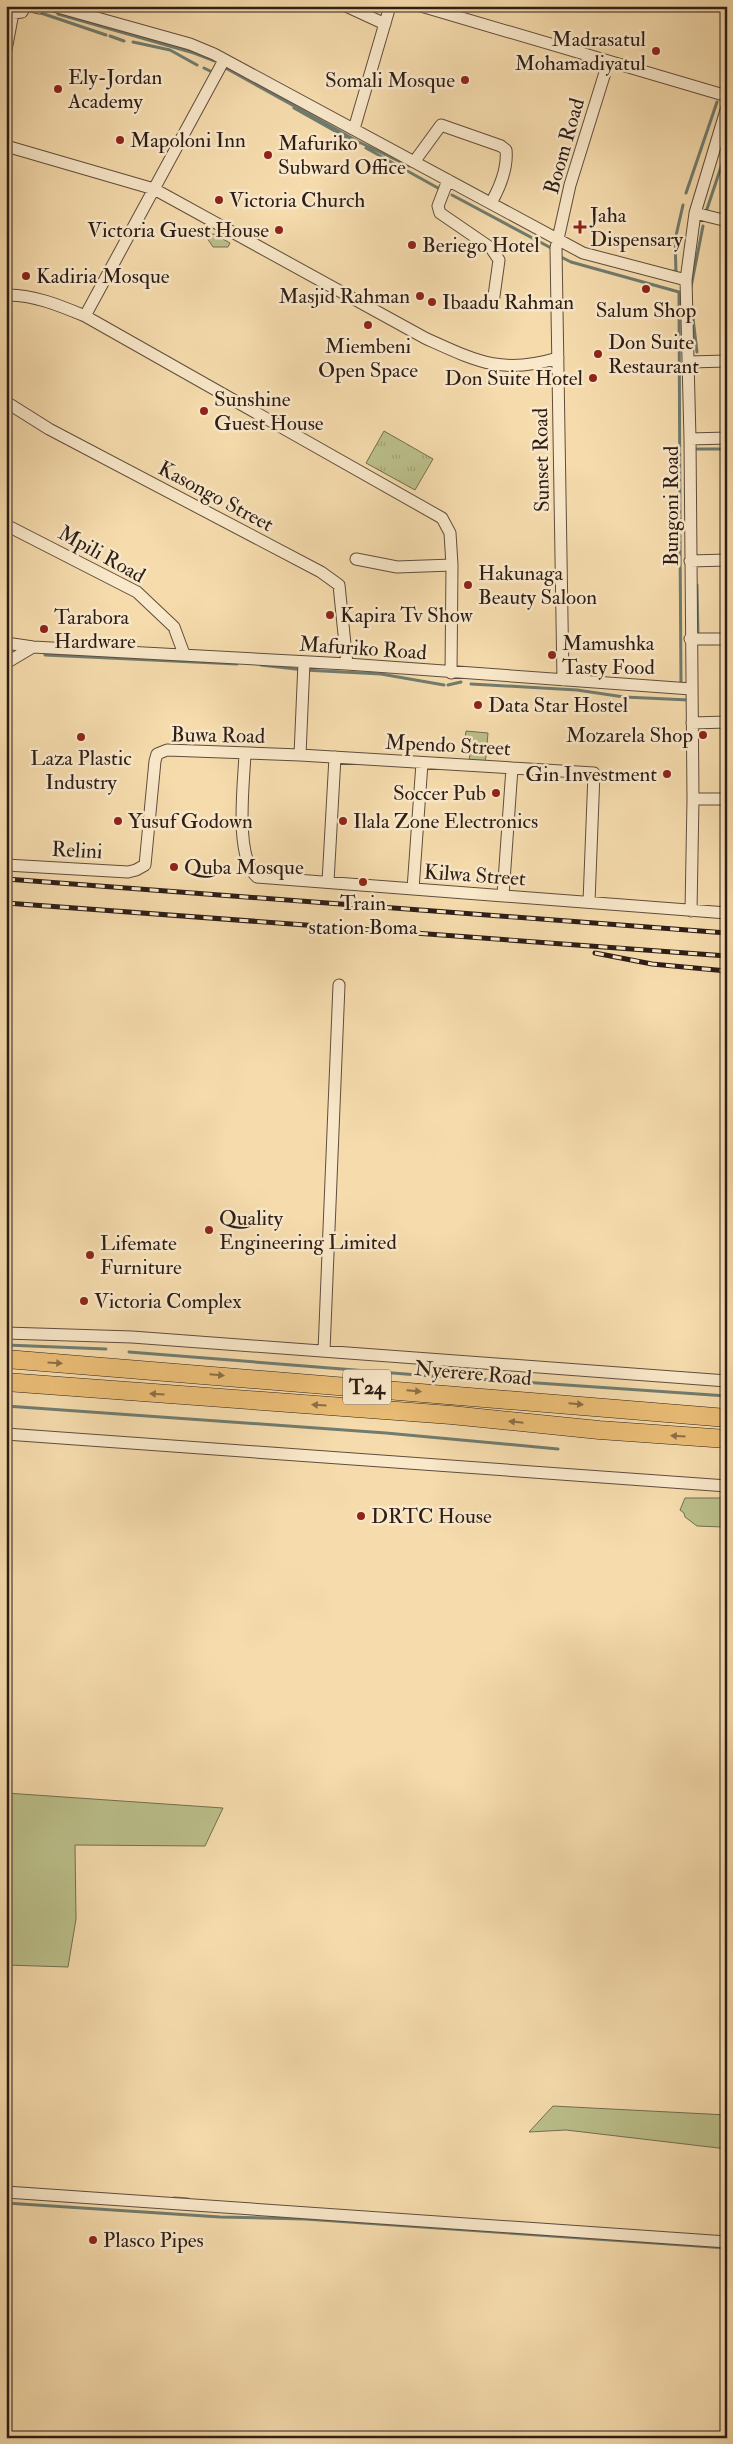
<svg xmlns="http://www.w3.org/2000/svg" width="733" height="2444" font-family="'IM FELL Double Pica',serif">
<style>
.grass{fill:#bbc08b;stroke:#746e51}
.park{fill:url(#park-tufts);stroke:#746e51}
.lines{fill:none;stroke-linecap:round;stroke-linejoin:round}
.stream{stroke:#707c6f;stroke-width:3}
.minor-casing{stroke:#5f4d3c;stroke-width:13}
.highway-casing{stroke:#2d1d17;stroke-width:19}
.minor{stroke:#f9e8ca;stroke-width:11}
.highway{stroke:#ebbe76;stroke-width:18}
.rail-casing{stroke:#2d1d17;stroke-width:5}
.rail{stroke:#f9e8ca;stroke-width:3;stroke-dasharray:9;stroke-linecap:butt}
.oneway{fill:#8c6e46}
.poi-dot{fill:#8f2418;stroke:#f9e8ca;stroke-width:2}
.labels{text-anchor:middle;stroke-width:5;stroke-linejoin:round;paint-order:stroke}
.shield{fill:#f9e8ca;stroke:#6a5a4d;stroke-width:1}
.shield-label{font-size:20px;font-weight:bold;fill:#2d1d17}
.poi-label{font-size:21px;fill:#2d1d17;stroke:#f9e8ca;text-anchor:start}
.street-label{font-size:21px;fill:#2d1d17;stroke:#f9e8ca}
</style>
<defs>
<pattern id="park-tufts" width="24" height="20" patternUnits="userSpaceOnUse" patternTransform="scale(1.25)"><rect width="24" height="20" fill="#bbc08b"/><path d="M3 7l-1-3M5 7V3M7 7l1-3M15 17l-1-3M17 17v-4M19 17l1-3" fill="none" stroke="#a1a577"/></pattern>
</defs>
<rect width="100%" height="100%" fill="#f6dcad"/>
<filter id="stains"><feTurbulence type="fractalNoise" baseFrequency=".004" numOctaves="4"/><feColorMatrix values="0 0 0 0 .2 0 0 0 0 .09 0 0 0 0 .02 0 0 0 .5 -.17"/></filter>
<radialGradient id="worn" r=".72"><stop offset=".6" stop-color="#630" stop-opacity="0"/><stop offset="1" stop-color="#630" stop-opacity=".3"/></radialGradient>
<path class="grass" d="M214 234 230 243 228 247H213L205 235Z
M466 731 488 733 485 766 469 765 471 740 465 739Z
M685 1498H722L727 1503V1522L723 1527 697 1526 685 1517 684 1513 680 1510Z
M6 1793 223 1808 205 1846 75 1845 76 1919 68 1967 6 1965Z
M553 2106 727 2115V2149L566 2130 529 2132Z"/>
<path class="park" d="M384 431 433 459 415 490 366 463Z"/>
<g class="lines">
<path class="stream" d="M38 12 106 35
M58 14 194 53 215 61
M110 36 124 41
M133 42 170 50 197 65
M222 66 359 142 409 166
M204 68 214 73
M294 108 358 144
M366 148 438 188
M686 193 717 102
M452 195 553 249
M707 209 725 155
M561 257 571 262 679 292 680 523
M674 271 676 272 675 240 683 205
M691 287 703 226
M692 310 697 352
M697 449H727
M680 535 681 685
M697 585 698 637
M45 655 237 664
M261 665 304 670 381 674 444 685
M471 684 577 690 624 697 689 700
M448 685 461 682
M6 1345 106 1349
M129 1352 418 1375 727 1396
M6 1406 386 1433 558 1449
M174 2198 188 2199
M6 2203 220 2217 305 2219 727 2248"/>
<g class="minor-casing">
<path id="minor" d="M31 6 39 8 38 6
M54 6 190 44 214 54 583 253 686 280
M346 6 385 24
M421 6 727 96
M6 50 13 13 22 12 25 6
M354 129 390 6
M6 146 154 189 425 338C476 361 501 375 558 358
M414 162 441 125 501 146 506 150C508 169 500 187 491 203
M448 180 438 206 440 213 491 248 499 260 493 303
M695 213 727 221
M6 295C32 294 61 306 85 316L442 518 450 533 452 565 451 673
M85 316 224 60
M689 362 727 361
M6 402 49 429 321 572 339 585 347 664
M690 439 727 438
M6 525 137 592 174 627 184 654
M356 559 397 567 452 565
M690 561 727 560
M690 639H727
M6 643 33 647 347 664 691 689
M6 663 33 647
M563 680 556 248 570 185 608 63
M692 723 727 722
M245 753C244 783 234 856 257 877L727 913
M300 755 304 662
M693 799H727
M6 865 128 872 136 870 145 865 155 761 157 754 167 750 300 755 594 773 589 902
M328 882 335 757
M413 889 422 763
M503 895 512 768
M691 911 693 799 690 439 686 280 695 213 727 107
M6 1333 132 1337 727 1381
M324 1351 339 985
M6 1434 727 1486
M6 2192 727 2242"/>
</g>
<g class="highway-casing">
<path id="highway" d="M6 1359 727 1418
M6 1382 451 1415 599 1430 727 1439"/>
</g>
<use href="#minor" class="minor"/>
<use href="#highway" class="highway"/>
<g class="rail-casing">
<path id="rail" d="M6 879 727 933
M6 903 727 956
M595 953 652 964 727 971"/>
</g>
<use href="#rail" class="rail"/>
</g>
<defs><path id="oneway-solid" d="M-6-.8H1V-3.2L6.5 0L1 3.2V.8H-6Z" transform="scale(1.25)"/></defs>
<g class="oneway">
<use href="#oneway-solid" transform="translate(55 1363) rotate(4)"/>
<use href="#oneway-solid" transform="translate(217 1375) rotate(5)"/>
<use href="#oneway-solid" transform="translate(414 1391) rotate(5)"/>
<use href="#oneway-solid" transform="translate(157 1394) rotate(-176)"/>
<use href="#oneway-solid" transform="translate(576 1404) rotate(5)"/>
<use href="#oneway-solid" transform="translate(319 1405) rotate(-176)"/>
<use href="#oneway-solid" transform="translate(516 1422) rotate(-174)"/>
<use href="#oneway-solid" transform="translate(678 1436) rotate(-176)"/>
</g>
<g class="poi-dot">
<circle cx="656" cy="51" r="5"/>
<circle cx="465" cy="80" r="5"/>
<circle cx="58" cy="89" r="5"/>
<circle cx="120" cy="140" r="5"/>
<circle cx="268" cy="155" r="5"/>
<circle cx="219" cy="200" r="5"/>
<path d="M577.5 219.5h5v5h5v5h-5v5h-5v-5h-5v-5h5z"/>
<circle cx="279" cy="230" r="5"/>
<circle cx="412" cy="245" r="5"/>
<circle cx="26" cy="276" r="5"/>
<circle cx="646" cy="289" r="5"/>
<circle cx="420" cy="296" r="5"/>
<circle cx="432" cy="302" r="5"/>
<circle cx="368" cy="325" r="5"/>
<circle cx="598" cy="354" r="5"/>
<circle cx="593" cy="378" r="5"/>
<circle cx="204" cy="411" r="5"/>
<circle cx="468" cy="585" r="5"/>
<circle cx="330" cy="615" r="5"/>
<circle cx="44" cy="629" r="5"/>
<circle cx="552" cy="655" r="5"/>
<circle cx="478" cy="705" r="5"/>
<circle cx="703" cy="735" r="5"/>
<circle cx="81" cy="737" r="5"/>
<circle cx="667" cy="774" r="5"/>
<circle cx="496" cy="793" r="5"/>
<circle cx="118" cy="821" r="5"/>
<circle cx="343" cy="821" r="5"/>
<circle cx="174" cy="867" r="5"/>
<circle cx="363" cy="882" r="5"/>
<circle cx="209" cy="1230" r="5"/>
<circle cx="90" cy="1255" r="5"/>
<circle cx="84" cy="1301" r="5"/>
<circle cx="361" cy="1516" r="5"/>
<circle cx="93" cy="2240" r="5"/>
</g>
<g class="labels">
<rect class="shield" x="343" y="1369.5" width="48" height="35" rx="4"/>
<g class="shield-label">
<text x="367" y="1394">T24</text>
</g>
<g class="poi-label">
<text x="646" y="46" text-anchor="end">Madrasatul<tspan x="646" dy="24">Mohamadiyatul</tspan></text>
<text x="68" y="84">Ely-Jordan<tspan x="68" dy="24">Academy</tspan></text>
<text x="455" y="87" text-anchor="end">Somali Mosque</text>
<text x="130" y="147">Mapoloni Inn</text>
<text x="278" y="150">Mafuriko<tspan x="278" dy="24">Subward Office</tspan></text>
<text x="229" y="207">Victoria Church</text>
<text x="590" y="222">Jaha<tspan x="590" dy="24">Dispensary</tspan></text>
<text x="269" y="237" text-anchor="end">Victoria Guest House</text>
<text x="422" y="252">Beriego Hotel</text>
<text x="36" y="283">Kadiria Mosque</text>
<text x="410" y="303" text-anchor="end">Masjid Rahman</text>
<text x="442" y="309">Ibaadu Rahman</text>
<text x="646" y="317" text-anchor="middle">Salum Shop</text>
<text x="608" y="349">Don Suite<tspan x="608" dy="24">Restaurant</tspan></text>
<text x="368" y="353" text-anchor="middle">Miembeni<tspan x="368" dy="24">Open Space</tspan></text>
<text x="583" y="385" text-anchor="end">Don Suite Hotel</text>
<text x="214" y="406">Sunshine<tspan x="214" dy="24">Guest House</tspan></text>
<text x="478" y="580">Hakunaga<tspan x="478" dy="24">Beauty Saloon</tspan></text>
<text x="340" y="622">Kapira Tv Show</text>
<text x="54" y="624">Tarabora<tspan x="54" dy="24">Hardware</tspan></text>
<text x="562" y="650">Mamushka<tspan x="562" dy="24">Tasty Food</tspan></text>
<text x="488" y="712">Data Star Hostel</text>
<text x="693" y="742" text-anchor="end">Mozarela Shop</text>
<text x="81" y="765" text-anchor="middle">Laza Plastic<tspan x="81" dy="24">Industry</tspan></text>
<text x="657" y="781" text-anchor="end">Gin Investment</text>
<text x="486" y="800" text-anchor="end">Soccer Pub</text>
<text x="128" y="828">Yusuf Godown</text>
<text x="353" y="828">Ilala Zone Electronics</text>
<text x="184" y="874">Quba Mosque</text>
<text x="363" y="910" text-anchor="middle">Train<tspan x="363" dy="24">station Boma</tspan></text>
<text x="219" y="1225">Quality<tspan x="219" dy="24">Engineering Limited</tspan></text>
<text x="100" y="1250">Lifemate<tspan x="100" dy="24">Furniture</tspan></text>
<text x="94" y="1308">Victoria Complex</text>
<text x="371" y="1523">DRTC House</text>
<text x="103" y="2247">Plasco Pipes</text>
</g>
<g class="street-label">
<text transform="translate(564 146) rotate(-74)" y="7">Boom Road</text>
<text transform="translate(541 460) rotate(-91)" y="7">Sunset Road</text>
<text transform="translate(216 496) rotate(28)" y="7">Kasongo Street</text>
<text transform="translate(671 506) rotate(-90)" y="7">Bungoni Road</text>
<text transform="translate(102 554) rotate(29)" y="7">Mpili Road</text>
<text transform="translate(363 648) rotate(4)" y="7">Mafuriko Road</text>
<text transform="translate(218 735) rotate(1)" y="7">Buwa Road</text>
<text transform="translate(448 745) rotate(3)" y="7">Mpendo Street</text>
<text transform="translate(77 850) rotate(3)" y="7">Relini</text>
<text transform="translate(475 875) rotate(4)" y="7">Kilwa Street</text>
<text transform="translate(473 1373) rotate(5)" y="7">Nyerere Road</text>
</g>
</g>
<rect width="733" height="2444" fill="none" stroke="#f6dcad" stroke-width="25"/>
<rect x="8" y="8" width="718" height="2429" fill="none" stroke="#2d1d17" stroke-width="2.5"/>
<rect x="12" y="12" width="708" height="2419" fill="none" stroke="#2d1d17"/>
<rect width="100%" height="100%" filter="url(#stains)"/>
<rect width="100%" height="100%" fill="url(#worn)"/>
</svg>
